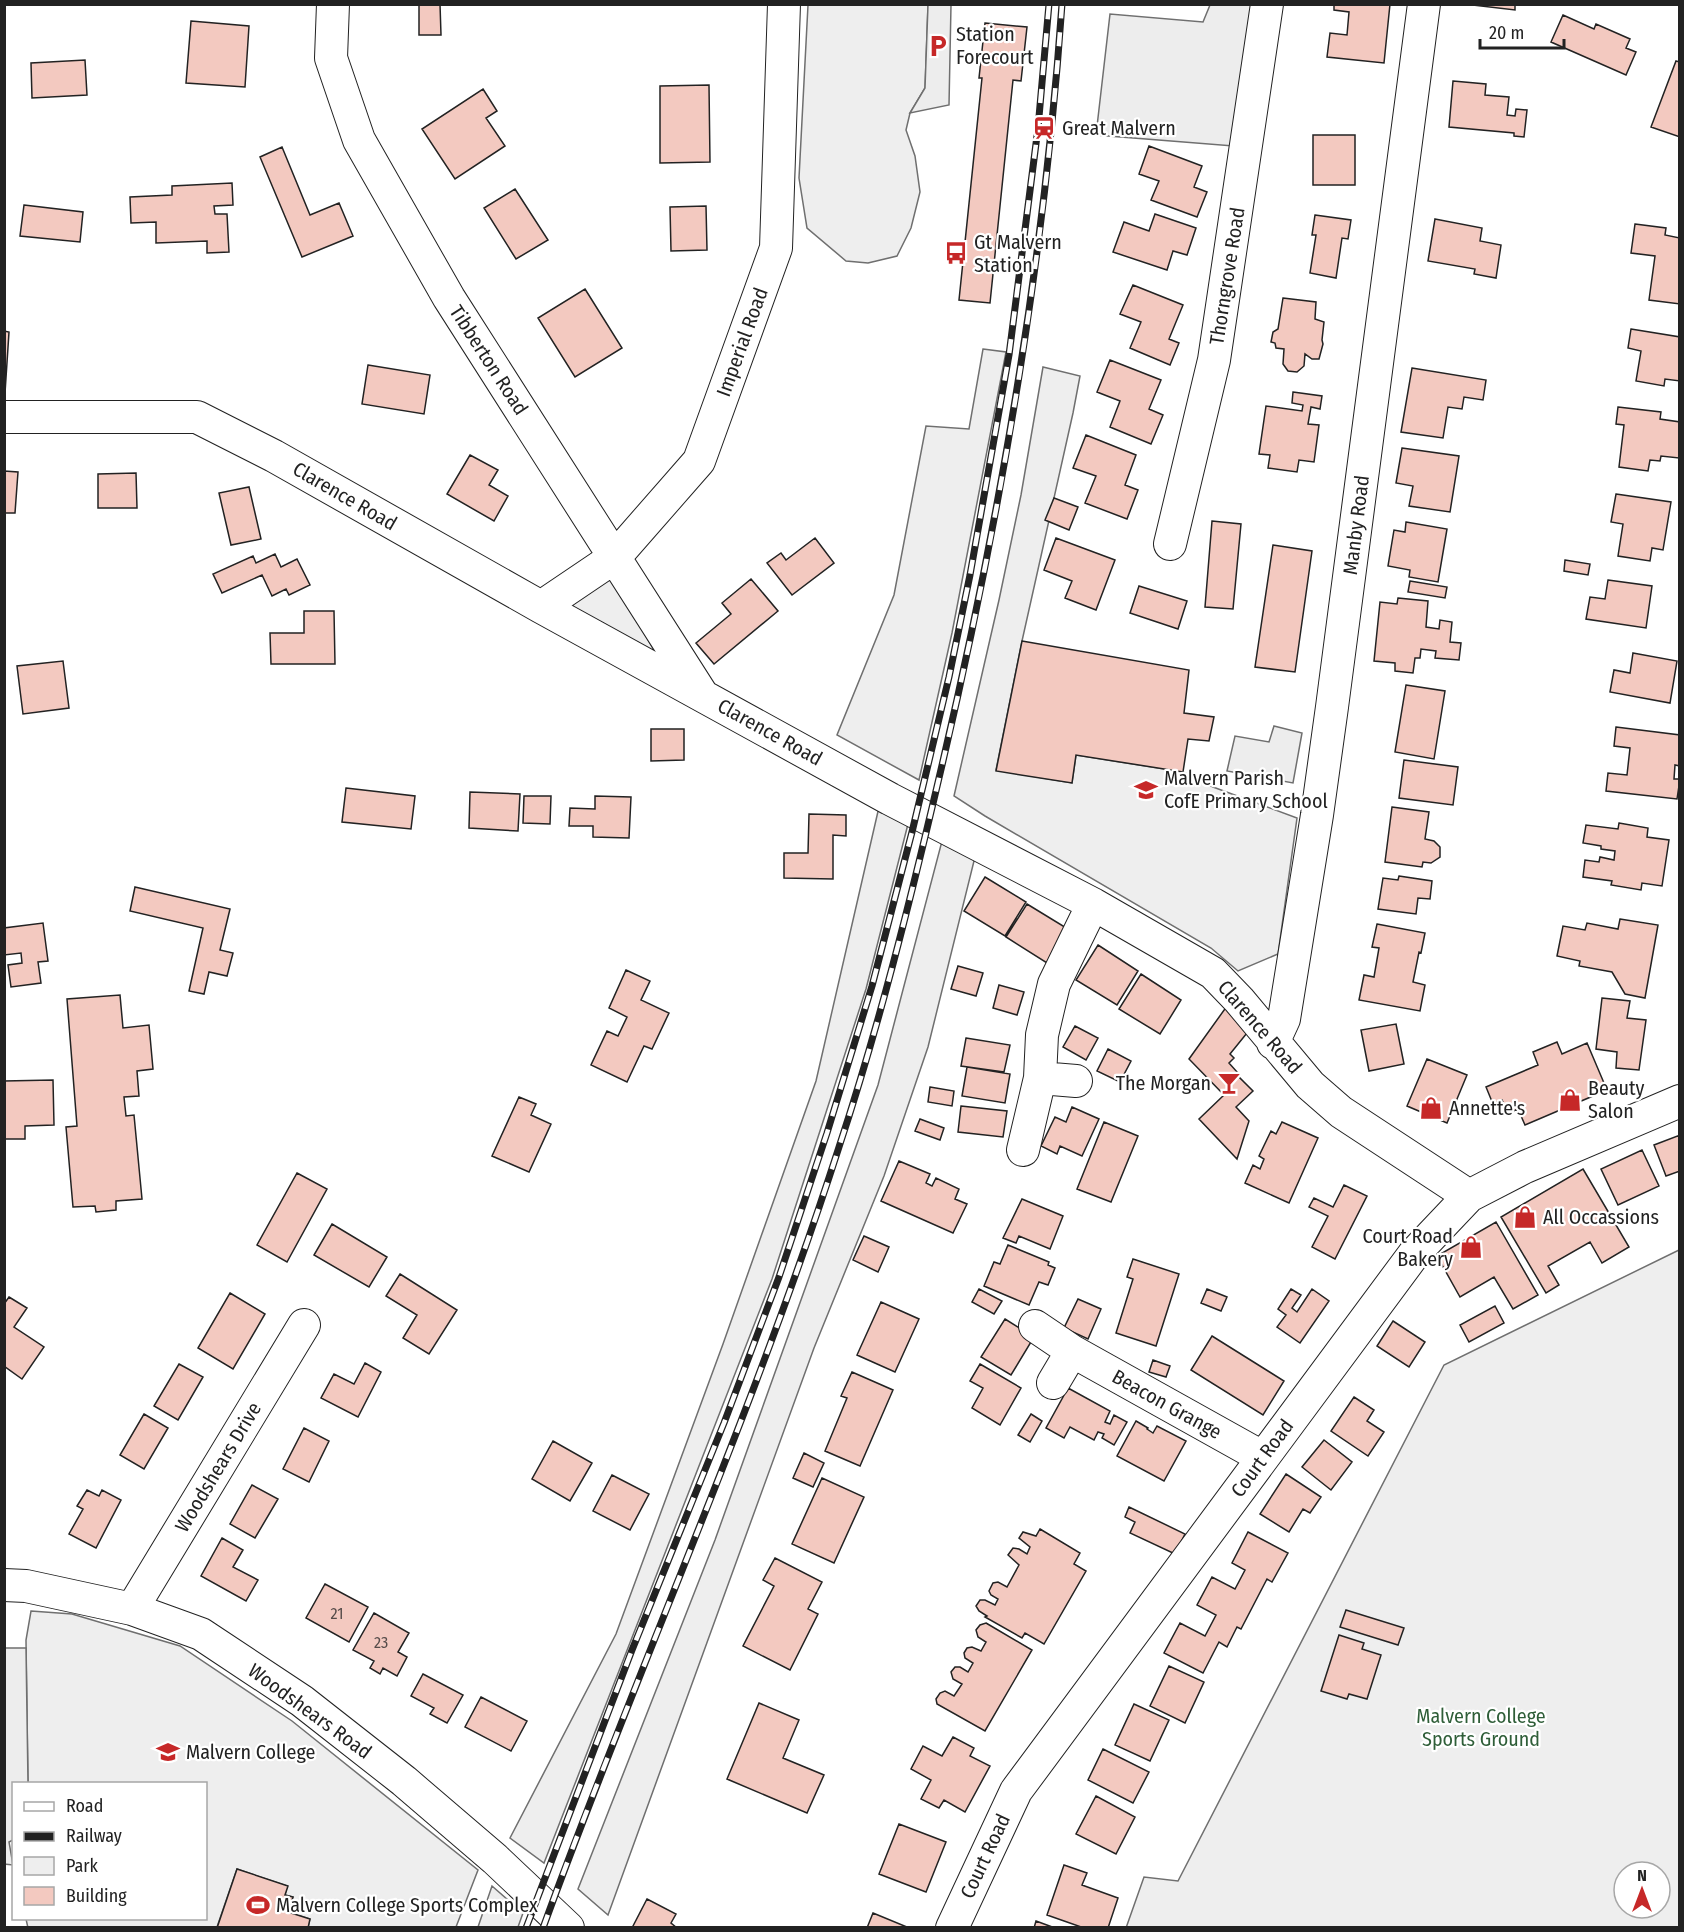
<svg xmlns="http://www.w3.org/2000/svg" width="1684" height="1932" font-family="'Fira Sans Condensed',sans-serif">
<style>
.green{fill:#eee;stroke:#6f6f6f;stroke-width:1.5;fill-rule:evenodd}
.parking{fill:#ededed;stroke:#6f6f6f;stroke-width:1.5}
.building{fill:#f3c9c0;stroke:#222;stroke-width:1.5}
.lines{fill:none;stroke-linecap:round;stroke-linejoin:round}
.minor-casing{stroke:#222;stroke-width:34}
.minor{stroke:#fff;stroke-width:32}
.rail-casing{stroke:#222;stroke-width:7}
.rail{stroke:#fff;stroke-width:4.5;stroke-dasharray:14;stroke-linecap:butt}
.labels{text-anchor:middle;stroke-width:4.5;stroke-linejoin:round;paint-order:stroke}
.number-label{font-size:16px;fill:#564c4a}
.poi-label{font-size:20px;fill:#222;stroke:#fff;text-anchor:start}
.street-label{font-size:20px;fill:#222;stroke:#fff}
.park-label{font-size:20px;fill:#2f5e38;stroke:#fff}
</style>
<rect width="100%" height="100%" fill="#fff"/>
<path class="green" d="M808 5H928L925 88 910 113 906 130 915 156 920 192 911 228 897 256 868 263 846 261 807 228 799 178Z
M983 349 1006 352 952 633 919 780 837 735 894 595 926 426 969 429Z
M1043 367 1080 376 1073 413 1022 641 996 770 1072 783 1076 755 1183 772 1213 787 1297 818 1278 954 1238 971 1211 948 985 816 954 796 999 600 1021 495Z
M611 575 655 652 563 607Z
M879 807 908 824 866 989 772 1279 544 1863 510 1838 616 1634 723 1344 816 1081Z
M942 841 975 857 928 1047 884 1176 814 1348 608 1915 578 1889 715 1540 878 1085Z
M1679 1250V1927L1126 1928 1144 1877 1178 1881 1444 1365ZM1624 1872H1660V1908H1624Z
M31 1611 72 1614 180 1646 292 1721 478 1870 456 1927H308L310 1919 288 1912 293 1897 285 1895 287 1886 237 1869 217 1927 28 1928 26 1919 206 1918V1784L28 1783 26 1640Z
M492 1886 523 1913 518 1927H478Z"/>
<path class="parking" d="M928 5H951L949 105 910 113 925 88Z
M1210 5H1267L1246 147 1096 135 1110 14 1203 22Z
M1274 726 1302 733 1293 783 1227 771 1235 736 1269 742Z
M5 1648H26L28 1783 14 1784 13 1840 9 1842 13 1865 4 1864Z"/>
<path class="building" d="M419 4H440L441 35H419Z
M1334 4H1390L1384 63 1327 57 1330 33 1347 35 1349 12 1334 10Z
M1464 4H1515V10Z
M1563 15 1594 29 1596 24 1630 39 1626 48 1636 52 1626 75 1551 42Z
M191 21 249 26 245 87 186 83Z
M985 23 1027 27 1021 81 1013 80 990 303 959 300 982 78H979Z
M85 60 87 95 32 98 31 63Z
M1676 61 1680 62V137L1651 127Z
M1453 81 1486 84 1485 95 1509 97 1507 115 1515 116 1516 109 1527 110 1524 137 1514 136V133L1449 127Z
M709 85 710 162 660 163V86Z
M483 89 497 111 486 118 505 146 455 179 422 129Z
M1313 135H1355V185H1313Z
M1149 146 1202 166 1194 187 1207 192 1197 217 1151 200 1159 181 1139 174Z
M282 147 310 215 339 203 353 236 302 257 260 157Z
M232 183 233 205 214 206 215 214H227L229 252 207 253V241L156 243V222L131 223 130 197 172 195V186Z
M515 189 548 240 516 259 484 208Z
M24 205 83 212 80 242 20 236Z
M706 206 707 250 671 251 670 207Z
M1155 214 1196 228 1187 255 1173 251 1167 270 1113 252 1124 222 1149 231Z
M1315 215 1351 220 1348 239 1342 238 1336 278 1310 273 1316 235H1312Z
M1435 219 1482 228 1480 241 1501 245 1496 278 1474 274 1475 269 1428 261Z
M1635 224 1666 228 1665 235 1680 238V304L1649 300 1655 256 1631 253Z
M1133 285 1183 305 1169 339 1179 343 1170 365 1130 348 1141 322 1120 314Z
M585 289 622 348 575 377 538 318Z
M1283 298 1316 302 1315 319 1324 322 1322 340 1323 344 1319 359H1312L1305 354 1304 366 1297 372 1288 371 1283 364 1284 349 1276 348 1275 343 1271 342 1273 332 1278 329Z
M1631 329 1680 337V381L1665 379 1664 386 1636 381 1641 351 1628 348Z
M4 331 9 332 5 393H4Z
M1110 360 1161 380 1149 409 1163 415 1151 444 1110 427 1120 401 1097 392Z
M368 365 430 375 424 414 362 404Z
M1412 368 1486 380 1483 400 1464 397 1462 409 1448 407 1443 438 1401 432Z
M1293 392 1322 396 1320 409 1311 407 1308 424 1319 425 1314 462 1299 460 1297 472 1268 468 1270 455 1259 454 1266 406 1302 411 1303 405 1292 403Z
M1618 407 1661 412 1660 419 1680 422 1679 458 1661 456 1660 461 1650 460 1648 471 1619 467 1624 425 1616 424Z
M1086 435 1136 455 1125 485 1138 490 1127 519 1085 503 1096 476 1073 468Z
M1402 448 1459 456 1450 512 1409 506 1413 486 1396 483Z
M470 455 498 470 489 485 508 496 494 521 447 494Z
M4 471 18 472 15 513H4Z
M136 473 137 508H98V474Z
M249 487 261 539 231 545 219 493Z
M1616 494 1671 502 1663 550 1652 548 1650 561 1618 556 1623 524 1611 522Z
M1054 498 1078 507 1069 530 1045 520Z
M1212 521 1241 524 1233 609 1205 607Z
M1406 522 1447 529 1438 582 1409 577 1410 570 1388 566 1394 530 1405 532Z
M815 538 834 563 792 595 767 563 781 553 786 560Z
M1056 538 1115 560 1096 610 1065 598 1072 581 1044 570Z
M1273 545 1312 551 1295 672 1255 667Z
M275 554 281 567 297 559 310 585 289 595 286 589 272 596 262 575 222 593 213 574 253 556 256 563Z
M1565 560 1590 564 1588 575 1564 571Z
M751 579 778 611 714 664 696 643 731 614 722 603Z
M1608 580 1652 586 1646 628 1586 619 1590 597 1605 599Z
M1410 581 1447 587 1445 598 1408 592Z
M1139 586 1187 601 1178 629 1130 613Z
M1398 598 1428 601 1426 627 1439 629 1440 620 1452 622 1450 642 1461 643 1459 660 1435 658 1436 651 1421 649 1420 658H1415L1413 673 1395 671V663L1374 661 1380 602 1397 604Z
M304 611H334L335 664H271L270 633H304Z
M1022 641 1189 670 1184 713 1214 717 1209 741 1188 739 1183 772 1076 755 1072 783 996 771Z
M1633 653 1677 661 1670 703 1610 692 1614 670 1630 673Z
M63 661 69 708 23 714 17 666Z
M1406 685 1445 691 1434 759 1395 752Z
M1616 727 1680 735V766L1675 765 1674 779H1680L1677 799 1606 791 1608 773 1627 775 1630 748 1614 746Z
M651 729H684V760L651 761Z
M1404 760 1458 767 1453 805 1399 798Z
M346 788 415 796 411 829 342 822Z
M470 792 520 794 518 831 469 828Z
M524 796H551L550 824 523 823Z
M595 796 631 797 629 838 593 837V826H569L570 808 595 809Z
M1392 807 1429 812 1425 839 1434 841 1440 847V857L1431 863 1423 862 1422 867 1385 862Z
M809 814 846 815V836L833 835V879L784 878V853H808Z
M1619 823 1648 828 1647 837 1669 840 1662 886 1642 883 1641 890 1611 885 1612 881 1583 877 1585 860 1599 862 1600 857 1614 860 1615 851 1601 849V846L1583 843 1586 825 1618 829Z
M1399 876 1432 881 1430 899 1418 898 1416 914 1378 909 1383 878 1398 880Z
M985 877 1026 902 1005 936 964 911Z
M135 887 230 909 220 950 233 953 227 976 209 972 204 994 189 991 203 928 130 911Z
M1027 904 1068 929 1047 963 1006 937Z
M1620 919 1658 925 1645 998 1625 994 1612 972 1579 966 1580 961 1557 956 1563 926 1585 930 1587 923 1618 929Z
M43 923 48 961 38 962 41 983 11 987 8 965 22 963 21 953 4 955V928Z
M1377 924 1425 933 1421 953 1419 952 1413 982 1425 985 1420 1011 1359 1000 1364 975 1374 977 1379 948 1372 947Z
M1098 945 1138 971 1117 1005 1076 980Z
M958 966 983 973 976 996 951 989Z
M626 970 650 981 641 1000 669 1013 652 1049 644 1046 627 1082 591 1065 607 1031 618 1036 627 1017 609 1008Z
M1141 974 1181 1000 1160 1034 1119 1009Z
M999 985 1024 992 1017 1015 993 1008Z
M120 995 123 1028 149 1025 153 1069 137 1071 139 1096 124 1097 126 1116 134 1115 142 1199 116 1201V1210L96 1212 95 1206 73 1207 66 1127 77 1126 67 999Z
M1602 998 1630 1001 1627 1018 1646 1020 1639 1070 1616 1068 1617 1052 1596 1049Z
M1227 1006 1247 1033 1230 1054 1234 1058 1229 1063 1238 1073 1237 1075 1253 1091 1236 1107 1249 1121 1237 1159 1199 1119 1224 1095 1189 1059Z
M1396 1024 1404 1064 1369 1071 1361 1030Z
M1075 1026 1098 1038 1086 1060 1063 1047Z
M966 1038 1010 1045 1004 1072 961 1066Z
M1557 1042 1562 1054 1587 1043 1607 1090 1525 1125 1518 1109 1508 1113 1502 1100 1493 1104 1486 1087 1538 1065 1533 1052Z
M1108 1049 1131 1061 1120 1082 1097 1071Z
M1427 1059 1467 1075 1447 1123 1407 1106Z
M967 1067 1010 1074 1005 1103 962 1096Z
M53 1080 54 1125 25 1126V1139H4V1081Z
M930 1087 954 1091 952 1106 928 1102Z
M519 1097 536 1104 531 1115 551 1124 529 1172 492 1156Z
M961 1106 1007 1111 1003 1137 958 1132Z
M1072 1107 1099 1119 1082 1156 1060 1146 1057 1154 1041 1146 1055 1117 1066 1122Z
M920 1119 944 1128 940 1140 915 1131Z
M1104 1122 1138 1136 1111 1202 1077 1189Z
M1282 1122 1318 1138 1289 1203 1245 1183 1253 1165 1260 1169 1264 1159 1259 1156 1271 1131 1276 1134Z
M1680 1135V1171L1666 1176 1654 1145Z
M1642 1150 1659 1186 1618 1205 1601 1169Z
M899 1161 930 1174 926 1183 932 1186 936 1178 959 1189 955 1199 967 1204 953 1233 881 1201Z
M1583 1169 1629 1247 1602 1263 1590 1242 1548 1266 1559 1285 1546 1293 1501 1217Z
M297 1173 327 1189 287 1262 257 1245Z
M1344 1185 1367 1196 1335 1259 1312 1247 1328 1216 1309 1207 1314 1198 1333 1207Z
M1022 1199 1063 1216 1050 1249 1019 1236 1016 1243 1003 1238Z
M1496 1222 1538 1295 1513 1309 1494 1277 1460 1297 1437 1256Z
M332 1224 387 1257 369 1287 314 1255Z
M864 1236 889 1247 878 1272 853 1260Z
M1008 1245 1049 1262 1048 1265 1055 1268 1048 1285 1039 1282 1029 1305 984 1286 994 1262 1000 1264Z
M1133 1259 1179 1274 1156 1346 1116 1333 1133 1279 1127 1277Z
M400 1274 457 1310 429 1354 403 1338 417 1315 386 1296Z
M979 1289 1002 1301 994 1314 972 1302Z
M1207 1289 1227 1297 1221 1311 1201 1303Z
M1291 1289 1301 1295 1292 1308 1297 1312 1312 1289 1329 1301 1300 1343 1277 1327 1286 1315 1278 1309Z
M230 1293 265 1314 233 1369 198 1348Z
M9 1297 27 1308 14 1327 44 1347 22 1379 4 1366V1304Z
M1078 1299 1101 1309 1088 1339 1064 1328Z
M881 1302 919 1319 895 1372 857 1355Z
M1495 1306 1504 1323 1469 1342 1460 1325Z
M1005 1319 1034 1337 1011 1375 981 1357Z
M1393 1321 1425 1342 1409 1367 1377 1346Z
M1212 1336 1284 1381 1263 1415 1191 1370Z
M1153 1360 1170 1366 1166 1377 1149 1372Z
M365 1363 381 1372 358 1417 321 1398 334 1374 354 1384Z
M179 1364 203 1377 178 1420 154 1406Z
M980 1364 1021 1388 1000 1425 972 1408 983 1388 970 1381Z
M852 1372 893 1390 860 1466 825 1451 847 1398 841 1396Z
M1068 1388 1110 1411 1105 1422 1110 1424 1114 1415 1127 1422 1114 1445 1102 1438 1104 1434 1098 1432 1094 1440 1070 1427 1064 1438 1046 1428Z
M1354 1397 1374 1410 1367 1421 1384 1432 1368 1456 1331 1431Z
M144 1414 168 1428 144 1469 120 1455Z
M1031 1414 1042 1421 1030 1442 1018 1435Z
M1136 1421 1148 1428 1147 1429 1153 1433 1157 1426 1186 1441 1164 1481 1117 1456Z
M304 1428 329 1441 309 1482 283 1469Z
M1324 1440 1352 1462 1331 1490 1302 1467Z
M553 1441 592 1463 570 1501 532 1479Z
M804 1453 824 1463 813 1487 793 1478Z
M1286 1474 1321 1497 1310 1513 1303 1509 1289 1532 1260 1514Z
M612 1475 649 1494 630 1530 593 1511Z
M822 1478 864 1497 834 1563 792 1544Z
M252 1485 278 1499 255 1538 230 1524Z
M87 1490 99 1496 102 1490 121 1500 96 1548 69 1534 83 1509 77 1506Z
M1129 1507 1185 1534 1175 1554 1130 1533 1135 1522 1125 1517Z
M1040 1529 1080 1553 1074 1564 1086 1571 1044 1644 1025 1633 1022 1638 985 1617 987 1616 979 1611 976 1606 980 1600H985L995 1605 998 1599 991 1595 989 1591 993 1583 998 1582 1007 1587 1019 1565 1008 1555 1013 1548 1019 1549 1027 1554 1030 1547 1019 1538 1023 1532 1036 1536Z
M1248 1532 1288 1553 1272 1582 1267 1579 1241 1629 1237 1627 1227 1647 1219 1642 1203 1673 1164 1653 1180 1623 1205 1636 1216 1615 1197 1605 1212 1577 1235 1589 1245 1570 1232 1563Z
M222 1538 243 1550 233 1567 258 1580 246 1601 201 1576Z
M775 1558 822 1582 808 1609 818 1614 790 1670 743 1646 774 1586 763 1580Z
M325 1584 368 1607 349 1642 306 1618Z
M1346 1610 1404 1628 1398 1645 1340 1627Z
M374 1613 409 1633 398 1652 407 1657 397 1676 383 1668 380 1674 370 1668 374 1661 353 1650Z
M986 1623 1032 1650 985 1731 937 1704 936 1699 940 1693 945 1691 954 1696 962 1684 953 1679 951 1672 955 1667H960L968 1672 973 1663 965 1658 964 1653 967 1648 972 1647 981 1651 986 1642 978 1637 976 1630 980 1625Z
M1339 1635 1364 1643 1362 1649 1381 1655 1367 1699 1349 1694 1347 1699 1321 1691Z
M1169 1666 1204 1682 1185 1723 1150 1706Z
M423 1674 463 1695 447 1723 430 1714 434 1708 411 1696Z
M481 1697 527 1721 511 1751 465 1727Z
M759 1703 799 1720 783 1758 824 1775 807 1813 727 1779Z
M1134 1704 1169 1720 1150 1761 1115 1745Z
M953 1737 974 1748 970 1756 990 1766 965 1812 944 1800 939 1808 921 1799 931 1780 911 1769 923 1746 942 1756Z
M1103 1749 1149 1772 1133 1803 1088 1780Z
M1096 1796 1135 1817 1116 1854 1076 1834Z
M899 1824 946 1842 926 1892 879 1874Z
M1064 1865 1087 1873 1082 1885 1118 1898 1108 1928H1084L1047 1915Z
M237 1869 288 1886 285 1895 293 1897 288 1912 310 1919 308 1928H217Z
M647 1899 676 1914 671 1923 677 1928H632Z
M873 1913 907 1927 906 1928H867Z
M1036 1921 1055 1928H1034Z"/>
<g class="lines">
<g class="minor-casing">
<path id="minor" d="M333 4 331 58 359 140 449 298 701 693
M4 417H197L274 456 541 607 890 799 1093 904 1213 973 1239 1000 1310 1085 1341 1112 1469 1196
M1170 544 1214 360 1267 4
M541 607 615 557 699 461 776 248 784 4
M1273 1043 1284 1019 1317 815 1332 707 1424 4
M1040 1078 1076 1081
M1023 1150 1040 1078 1042 1035 1054 984 1093 904
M1035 1326 1072 1351 1262 1457
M1053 1383 1072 1351
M4 1585 26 1586 132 1609 201 1634 302 1701 404 1781 495 1859 568 1928
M132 1609 304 1325
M952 1928 1016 1791 1414 1254 1469 1196 1525 1167 1680 1101"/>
</g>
<use href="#minor" class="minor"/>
<g class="rail-casing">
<path id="rail" d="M526 1928 632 1650 724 1423 779 1277 827 1133 872 986 912 832 949 677 970 575 1009 355 1038 128 1049 4
M543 1928C638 1666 754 1412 839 1147 879 1026 910 902 939 778 999 524 1044 266 1062 4"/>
</g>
<use href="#rail" class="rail"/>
</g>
<defs>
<g id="parking-bare" transform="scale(1.8)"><path d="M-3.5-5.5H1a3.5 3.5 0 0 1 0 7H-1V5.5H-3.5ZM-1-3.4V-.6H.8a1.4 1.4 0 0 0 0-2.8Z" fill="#c62828" stroke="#fff" stroke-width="2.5" paint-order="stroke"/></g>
<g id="station-bare" transform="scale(1.8)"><path d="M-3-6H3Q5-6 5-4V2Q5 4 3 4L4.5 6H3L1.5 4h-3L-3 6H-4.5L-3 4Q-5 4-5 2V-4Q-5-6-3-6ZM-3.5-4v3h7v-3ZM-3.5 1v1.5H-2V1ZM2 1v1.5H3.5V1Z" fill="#c62828" stroke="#fff" stroke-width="2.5" paint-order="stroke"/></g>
<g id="bus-bare" transform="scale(1.8)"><path d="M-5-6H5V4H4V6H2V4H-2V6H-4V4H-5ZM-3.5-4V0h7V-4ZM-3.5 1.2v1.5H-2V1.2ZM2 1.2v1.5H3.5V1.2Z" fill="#c62828" stroke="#fff" stroke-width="2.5" paint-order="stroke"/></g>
<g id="school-bare" transform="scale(1.8)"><path d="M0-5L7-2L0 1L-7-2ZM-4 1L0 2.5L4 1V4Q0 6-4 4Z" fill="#c62828" stroke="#fff" stroke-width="2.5" paint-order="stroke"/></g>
<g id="bar-bare" transform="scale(1.8)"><path d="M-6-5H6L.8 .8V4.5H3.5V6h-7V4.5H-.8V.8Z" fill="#c62828" stroke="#fff" stroke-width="2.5" paint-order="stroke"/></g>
<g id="shop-bare" transform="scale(1.8)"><path d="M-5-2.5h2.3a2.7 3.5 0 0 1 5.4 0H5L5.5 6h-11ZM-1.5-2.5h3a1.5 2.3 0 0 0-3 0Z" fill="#c62828" stroke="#fff" stroke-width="2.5" paint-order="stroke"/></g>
<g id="stadium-bare" transform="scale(1.8)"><path d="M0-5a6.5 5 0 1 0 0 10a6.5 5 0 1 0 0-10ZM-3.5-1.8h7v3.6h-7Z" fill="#c62828" stroke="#fff" stroke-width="2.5" paint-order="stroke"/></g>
</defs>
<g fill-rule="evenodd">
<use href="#parking-bare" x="938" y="46"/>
<use href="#station-bare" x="1044" y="128"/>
<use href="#bus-bare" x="956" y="253"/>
<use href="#school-bare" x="1146" y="790"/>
<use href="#bar-bare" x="1229" y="1083"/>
<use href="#shop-bare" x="1570" y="1100"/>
<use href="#shop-bare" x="1431" y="1108"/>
<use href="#shop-bare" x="1525" y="1217"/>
<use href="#shop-bare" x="1471" y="1247"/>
<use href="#school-bare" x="168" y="1752"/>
<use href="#stadium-bare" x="258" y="1905"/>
</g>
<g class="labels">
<g class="number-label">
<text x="337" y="1619">21</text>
<text x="381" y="1648">23</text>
</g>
<g class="poi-label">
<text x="956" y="41">Station<tspan x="956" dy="23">Forecourt</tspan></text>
<text x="1062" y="135">Great Malvern</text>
<text x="974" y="249">Gt Malvern<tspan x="974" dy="23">Station</tspan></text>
<text x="1164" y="785">Malvern Parish<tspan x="1164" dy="23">CofE Primary School</tspan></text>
<text x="1211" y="1090" text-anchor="end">The Morgan</text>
<text x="1588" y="1095">Beauty<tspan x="1588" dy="23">Salon</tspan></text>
<text x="1449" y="1115">Annette's</text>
<text x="1543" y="1224">All Occassions</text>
<text x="1453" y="1243" text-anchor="end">Court Road<tspan x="1453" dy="23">Bakery</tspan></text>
<text x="186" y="1759">Malvern College</text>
<text x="276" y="1912">Malvern College Sports Complex</text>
</g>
<g class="street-label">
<text transform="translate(1227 276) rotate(-81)" y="7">Thorngrove Road</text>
<text transform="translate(742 342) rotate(-70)" y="7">Imperial Road</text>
<text transform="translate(489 360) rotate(57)" y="7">Tibberton Road</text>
<text transform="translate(345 496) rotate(30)" y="7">Clarence Road</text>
<text transform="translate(1356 525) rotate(-83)" y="7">Manby Road</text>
<text transform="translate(770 732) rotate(29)" y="7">Clarence Road</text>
<text transform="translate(1260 1027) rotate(49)" y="7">Clarence Road</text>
<text transform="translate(1167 1404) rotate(29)" y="7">Beacon Grange</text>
<text transform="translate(1262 1458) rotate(-54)" y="7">Court Road</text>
<text transform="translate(218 1467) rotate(-59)" y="7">Woodshears Drive</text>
<text transform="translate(310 1711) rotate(36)" y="7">Woodshears Road</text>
<text transform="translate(985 1856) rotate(-65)" y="7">Court Road</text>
</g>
<g class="park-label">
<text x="1481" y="1723">Malvern College<tspan x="1481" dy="23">Sports Ground</tspan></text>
</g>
</g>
<rect width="1684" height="1932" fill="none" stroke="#222222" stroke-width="12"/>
<rect x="12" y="1782" width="195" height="138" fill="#ffffff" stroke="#a7a7a7" stroke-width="1.5"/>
<rect x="24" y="1802" width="30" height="9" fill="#ffffff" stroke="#a7a7a7" stroke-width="1.5"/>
<text x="66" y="1812" font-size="18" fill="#222222">Road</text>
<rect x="24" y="1832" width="30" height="9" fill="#222222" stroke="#a7a7a7" stroke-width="1.5"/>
<text x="66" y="1842" font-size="18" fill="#222222">Railway</text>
<rect x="24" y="1857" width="30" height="18" fill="#eeeeee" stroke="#a7a7a7" stroke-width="1.5"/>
<text x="66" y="1872" font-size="18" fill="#222222">Park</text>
<rect x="24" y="1887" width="30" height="18" fill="#f3c9c0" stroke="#a7a7a7" stroke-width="1.5"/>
<text x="66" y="1902" font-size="18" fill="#222222">Building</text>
<g transform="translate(1642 1890)"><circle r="28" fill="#ffffff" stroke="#a7a7a7" stroke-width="1.5"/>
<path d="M0-4.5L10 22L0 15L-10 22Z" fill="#c62828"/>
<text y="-9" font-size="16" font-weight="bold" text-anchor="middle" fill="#222222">N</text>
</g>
<path d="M1480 39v9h84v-9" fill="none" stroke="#222222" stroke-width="3"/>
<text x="1489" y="39" font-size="18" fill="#222222" stroke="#ffffff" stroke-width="4.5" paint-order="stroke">20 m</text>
</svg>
